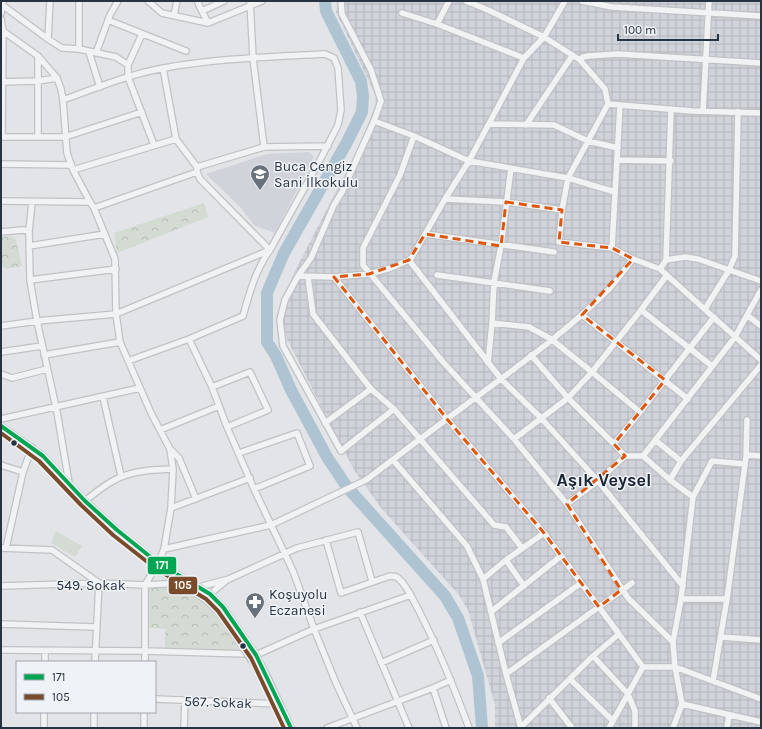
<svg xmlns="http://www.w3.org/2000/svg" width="762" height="729" font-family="Karla,sans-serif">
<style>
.built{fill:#d0d4da}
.industrial{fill:url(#industrial-grid)}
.forest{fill:url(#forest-crowns)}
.pitch{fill:#d3dbd2}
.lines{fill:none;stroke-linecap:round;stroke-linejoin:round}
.river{stroke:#afc4d3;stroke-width:12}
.street-casing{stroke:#c0c2c5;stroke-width:8}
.street{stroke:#f1f2f4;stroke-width:5.5}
.secondary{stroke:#c0c3c6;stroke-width:8}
.bus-1-casing{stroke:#eff3f7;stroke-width:7}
.bus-2-casing{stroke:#eff3f7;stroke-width:7}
.bus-1{stroke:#00a651;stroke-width:4}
.bus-2{stroke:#7a4b2a;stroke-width:4}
.marked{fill:none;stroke:#de570f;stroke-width:3;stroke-dasharray:8 5;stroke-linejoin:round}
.bus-dot{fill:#283341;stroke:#eff3f7;stroke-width:1.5}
.labels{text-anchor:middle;stroke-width:3;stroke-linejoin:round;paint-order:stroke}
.poi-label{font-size:14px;fill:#283341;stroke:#eff3f7;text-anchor:start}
.street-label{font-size:14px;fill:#283341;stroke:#eff3f7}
.district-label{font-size:18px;font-weight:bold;fill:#1a2432;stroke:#eff3f7}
.line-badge{stroke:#eff3f7;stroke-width:1.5}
.badge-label{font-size:11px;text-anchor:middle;font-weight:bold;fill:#fff}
</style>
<defs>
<pattern id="industrial-grid" width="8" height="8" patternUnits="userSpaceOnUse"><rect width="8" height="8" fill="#d0d4da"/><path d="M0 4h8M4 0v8" fill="none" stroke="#b3b6bc"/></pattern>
<pattern id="forest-crowns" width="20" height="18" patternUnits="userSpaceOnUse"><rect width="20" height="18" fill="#d3dbd2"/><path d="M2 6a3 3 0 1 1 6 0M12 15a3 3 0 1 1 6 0" fill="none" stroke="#b5bcb6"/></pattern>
</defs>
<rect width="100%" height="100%" fill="#e2e4e7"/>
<path class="built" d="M309 152 314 157 275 233 255 226 241 208 206 174 267 154Z"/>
<path class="industrial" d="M338 1H761V728H495V705L468 610 459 595 381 508 354 470 276 318 295 271 361 143 375 106 376 96 336 12Z"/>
<path class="forest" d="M204 203 208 217 117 253 114 233Z
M11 236 16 240 22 266 6 269 1 265V237Z
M148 587H184L221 618 239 651 165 650V629L149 628Z"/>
<path class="pitch" d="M56 531 82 546 75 557 51 543Z"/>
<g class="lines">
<path class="river" d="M325 1 326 11 361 81 363 96 362 112 346 144 284 253 267 293V342L276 356 291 390 327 457 347 487 445 596 458 618 478 676 482 728"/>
<g class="street-casing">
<path id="street" d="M148 1 162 13 208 23 262 1
M199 1 198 3 208 23
M250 1 253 58 264 147
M341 1 342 14 371 70 381 101 374 121
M466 1 488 10 544 37 580 60 605 89 608 104 568 178 562 210 559 242 612 248
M565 1 544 37 524 58 469 161 568 178 615 192
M582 1 612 7 761 16
M1 4 48 39 62 48 79 49 116 57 128 65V77L154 145
M202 11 224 1
M1 13 3 2
M402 13 437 24 524 58
M174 15 177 1
M1 19 3 31 2 137
M108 20 186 51
M437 24 449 1
M48 39 50 1
M79 49V1
M89 52 100 87
M96 53 110 15 118 1
M38 56V136
M580 60 583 57 588 56 618 54 761 63
M128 65 142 34
M163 68 176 139 197 167
M1 82 38 81 57 78
M63 100 67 153 73 170 90 202 94 208 115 259 116 314 120 342 151 413 170 449 173 469 171 508 164 549 158 563 145 585V662
M608 104 692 111 761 113
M620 105 612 248 633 259
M703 111 709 1
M489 124 554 125 588 141 618 148
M526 125 572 56
M414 136 400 175 363 248V265L443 362 514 439 567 504
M1 137H65L142 112
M617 160 671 161
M1 164 71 165
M511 168 501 246 494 282 492 323 529 327 551 339 592 372 568 398 514 439
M73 170 176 139
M1 201 90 202
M32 202 29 231 30 280 37 321 57 412 69 483
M94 208 197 172V167L264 147 328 146
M562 210 506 202 445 199 412 257 409 260 501 379 541 418 598 481 683 586
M1 232 23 230 29 231
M425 234 554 252
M29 246 105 234
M666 260 671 109
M660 269 761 360
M437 275 550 291
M667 275 641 310 712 366
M298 276 334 277 369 274 391 268 409 260
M334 277 447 419 420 439 494 525 506 527 522 548
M30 280 116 269
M705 309 729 270 735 256 738 112
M641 310 592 372 640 412 714 317
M582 315 688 399
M747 315 761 290
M1 326 37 321 116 314 270 250 320 160 338 125 341 110 338 68 334 58 325 54C272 57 217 58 164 68 130 74 96 88 63 100L61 89 57 78 38 56 3 31
M189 339 212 387 227 427 254 489 293 571 314 629 336 683 357 728
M1 352 42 346
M44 355 120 342
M531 355 568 398 614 444 640 412
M128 361 189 339 243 316C249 294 256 269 270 250L200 179 197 172
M488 363 492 323
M1 374 12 378 47 369
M212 387 250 372 268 410 227 427
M103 397 121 476
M394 409 341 451 283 346 280 320 285 300 298 276 311 258 334 205 342 192 374 121 414 136 469 161 445 199
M1 419 140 388
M325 423 371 389
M160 430 219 406
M655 440 681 461
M614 444 625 456 598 481 567 504 628 598 673 642
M170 449 179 458 196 499
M239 453 297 433 310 466 254 489
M746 455 761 456
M625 456H643L670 480 693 497
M643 456 735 337 747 315 761 326
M393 460 467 546 483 579 506 674
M1 465 23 472
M670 480 681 461 761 365
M85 501C96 492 108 482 121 477 137 470 156 470 173 469
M171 508 250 478
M326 540 341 593 390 576C393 576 396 576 398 578 407 585 413 600 418 609 438 648 454 687 469 728
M1 548 52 550 99 583 95 662
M6 548 23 472 32 447
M164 549 271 525 366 480 420 439 394 409 371 389 313 314 308 277
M506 560 524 586
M483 579 506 560 544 533
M1 586 99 583 145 585 181 583
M199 587 229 579 297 548 358 532 372 581
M210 594 227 580
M681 599H727
M492 611 561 556
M360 612 409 728
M1 624 95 627
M619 634 643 667H675L761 699
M721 637 761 640
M498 643 581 583
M1 650 145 651 247 654
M256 655 314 629 411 595
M593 656 628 694 635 711V728
M45 662V651
M381 663 434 640
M570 679 613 721
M713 681 727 599 746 457 747 420
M549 698 572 728
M155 699 280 704
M682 704 675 667 673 642 681 599 693 497 712 461 745 464
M44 728V712
M94 728V712
M144 728V712
M184 728 185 701
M327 728 433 688
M446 728 433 688 451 680
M520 728 593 656 619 634 544 533 447 419C502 377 561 338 610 288 618 279 625 269 633 259L660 269 666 260 685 257 698 259 761 281
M521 728 506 674 632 583
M609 728 643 667
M673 728 682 704 761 722
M727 728 729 715"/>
</g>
<use href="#street" class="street"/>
<path class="secondary" d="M1 426 43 456 85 501 117 530 158 563 210 594 223 607 256 655 268 678 291 728
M140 554 158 570 181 583 206 600 221 614 261 675"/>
<g class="bus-1-casing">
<path id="bus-1" d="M1 426 43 456 85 501 117 530 158 563 210 594 223 607 256 655 291 728"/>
</g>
<g class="bus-2-casing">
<path id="bus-2" d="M1 433 39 461 81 505 113 535 155 568 206 599 218 611 251 658 284 728"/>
</g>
<use href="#bus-1" class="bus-1"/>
<use href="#bus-2" class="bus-2"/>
</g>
<path class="marked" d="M506 202 562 210 559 242 612 248 633 259 582 315 665 380 614 444 625 456 567 504 621 590 599 607 544 533 447 419 334 277 369 274 409 260 425 234 501 246Z"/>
<defs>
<g id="school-pin" transform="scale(1)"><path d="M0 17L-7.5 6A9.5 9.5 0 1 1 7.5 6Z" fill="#69717b" stroke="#eff3f7"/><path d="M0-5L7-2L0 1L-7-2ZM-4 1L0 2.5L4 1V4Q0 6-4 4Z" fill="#fff"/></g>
<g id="pharmacy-pin" transform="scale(1)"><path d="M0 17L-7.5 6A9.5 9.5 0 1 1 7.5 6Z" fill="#69717b" stroke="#eff3f7"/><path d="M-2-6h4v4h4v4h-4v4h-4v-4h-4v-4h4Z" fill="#fff"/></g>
</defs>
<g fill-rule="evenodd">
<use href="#school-pin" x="260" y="174"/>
<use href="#pharmacy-pin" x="255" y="602"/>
</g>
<g class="bus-dot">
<circle cx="14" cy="443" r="3.5"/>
<circle cx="243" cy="646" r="3.5"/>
</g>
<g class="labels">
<g class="poi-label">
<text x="274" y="171">Buca Cengiz<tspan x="274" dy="16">Sani İlkokulu</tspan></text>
<text x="269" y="599">Koşuyolu<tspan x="269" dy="16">Eczanesi</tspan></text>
</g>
<g class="street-label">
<text x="91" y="590">549. Sokak</text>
<text transform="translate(218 702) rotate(2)" y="5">567. Sokak</text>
</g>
<g class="district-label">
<text x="604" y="486">Aşık Veysel</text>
</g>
</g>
<g class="line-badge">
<rect x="147" y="556" width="30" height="19" rx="4" fill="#00a651"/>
<rect x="168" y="576" width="30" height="19" rx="4" fill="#7a4b2a"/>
</g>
<g class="badge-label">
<text x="162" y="569">171</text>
<text x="183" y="589">105</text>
</g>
<rect width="762" height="729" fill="none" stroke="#283341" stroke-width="4"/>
<rect x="16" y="661" width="140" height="52" fill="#eff3f7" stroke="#9fa6ae"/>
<rect x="24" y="674" width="20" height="6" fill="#00a651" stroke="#9fa6ae"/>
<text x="52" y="681" font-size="12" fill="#283341">171</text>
<rect x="24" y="694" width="20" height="6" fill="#7a4b2a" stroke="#9fa6ae"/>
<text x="52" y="701" font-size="12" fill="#283341">105</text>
<path d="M618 34v6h100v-6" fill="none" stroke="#283341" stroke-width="2"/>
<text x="624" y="34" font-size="12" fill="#283341" stroke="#eff3f7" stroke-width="3" paint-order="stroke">100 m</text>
</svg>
